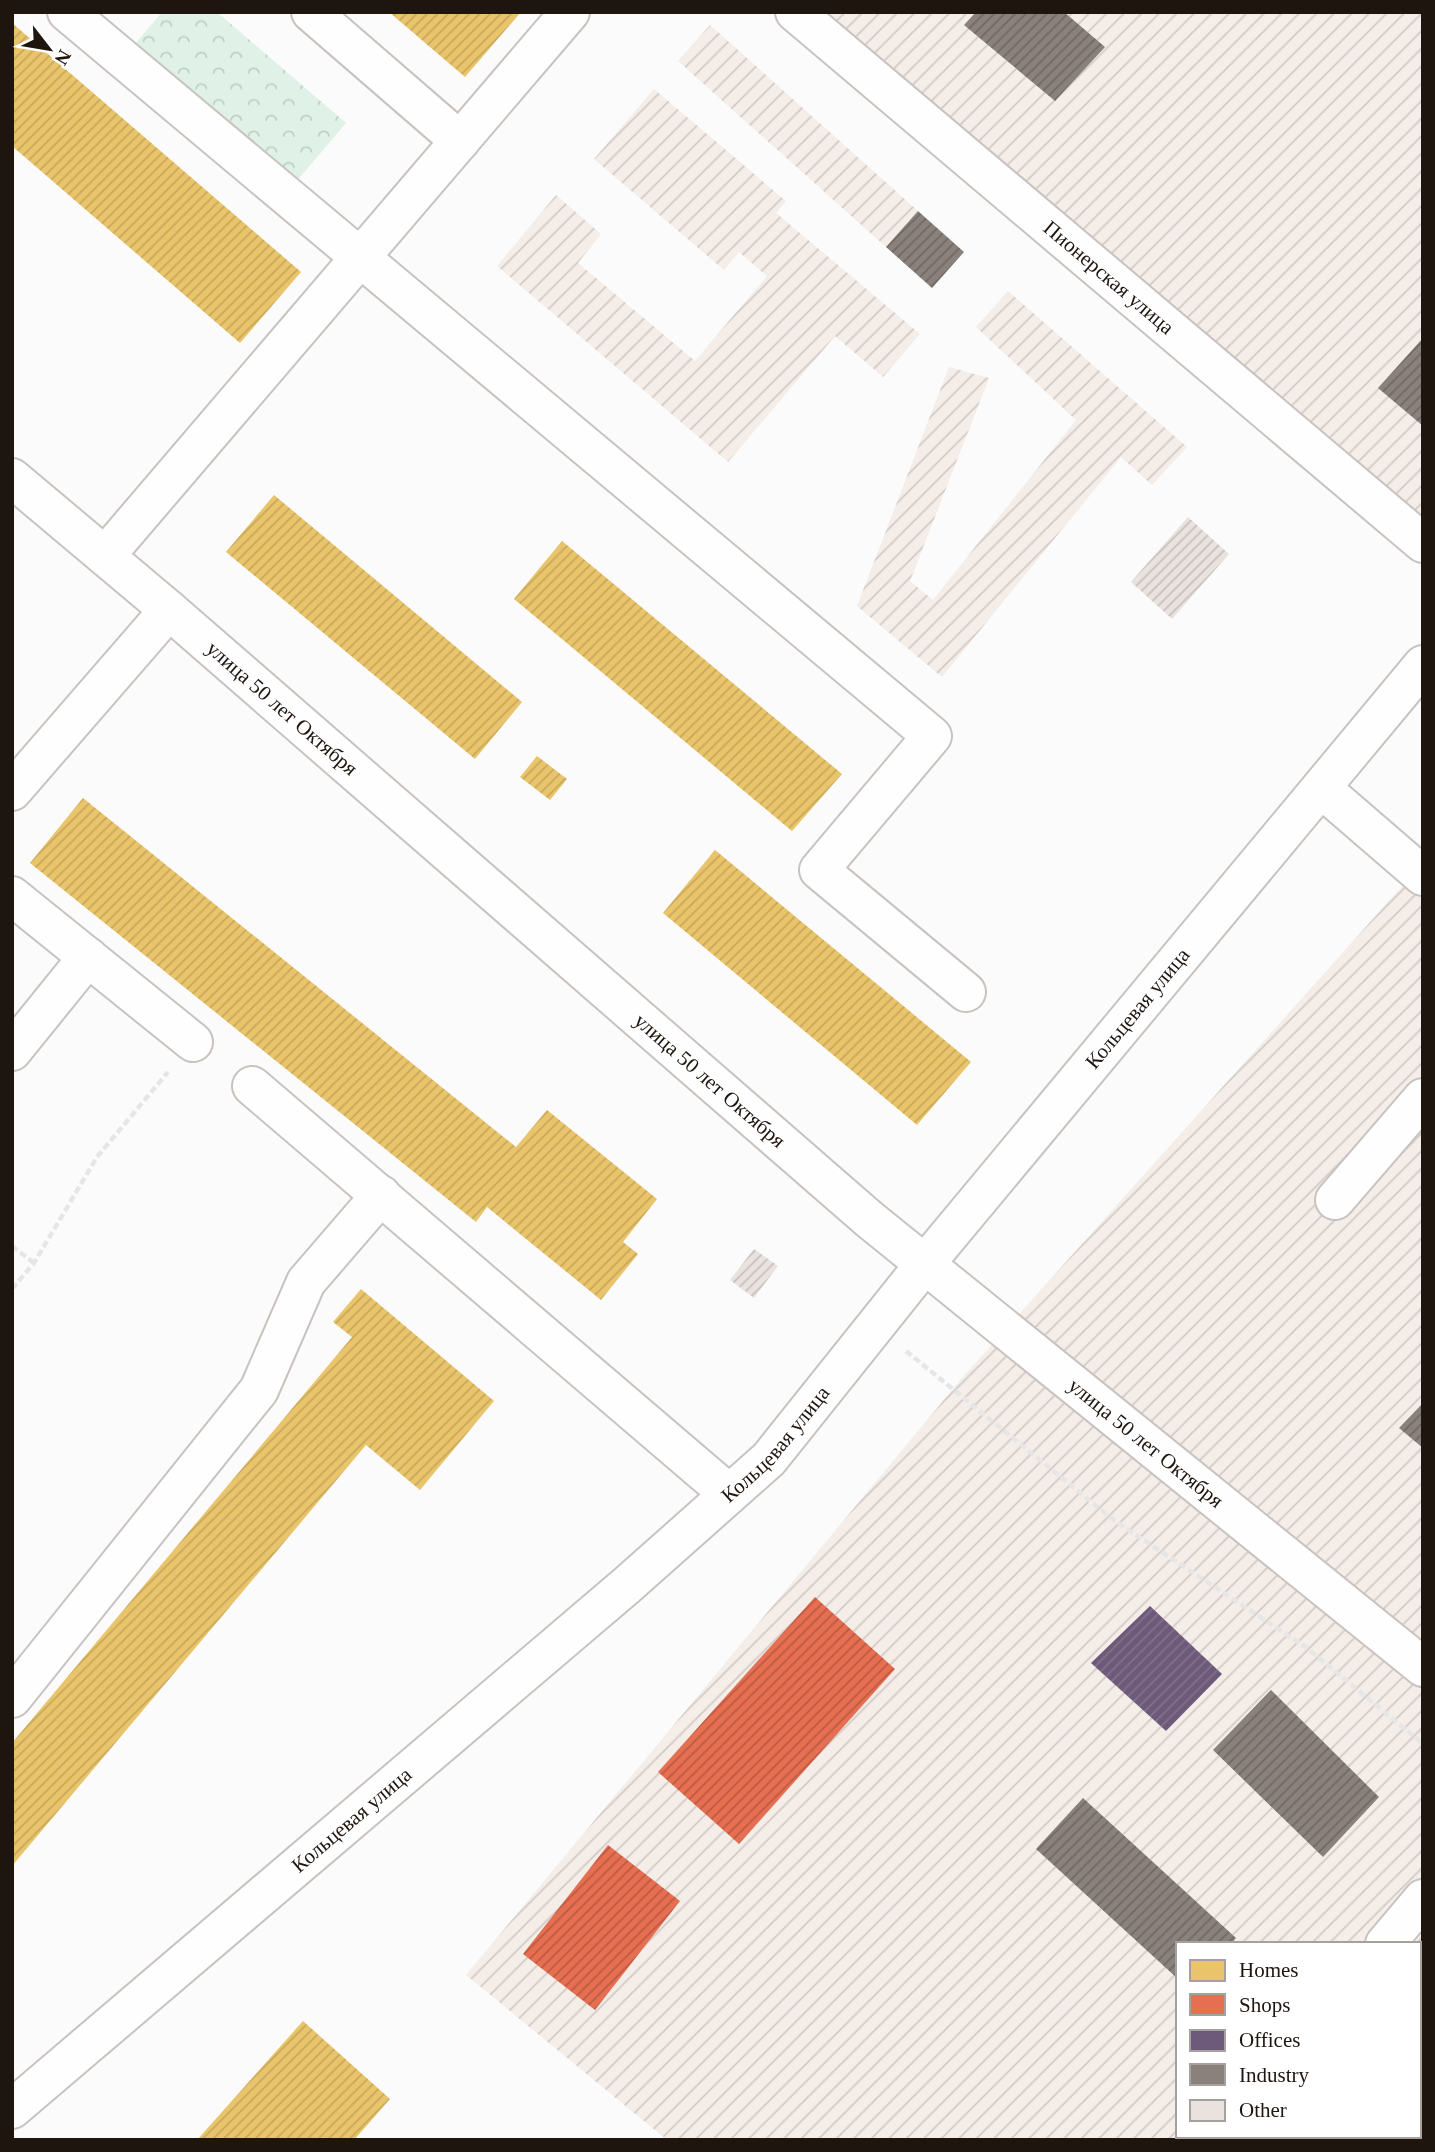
<svg xmlns="http://www.w3.org/2000/svg" width="1435" height="2152" font-family="'Times New Roman',serif">
<style>
.industrial{fill:url(#industrial-furrows);fill-rule:evenodd}
.park{fill:url(#park-crowns)}
.homes{fill:url(#homes-hatch)}
.shops{fill:url(#shops-hatch)}
.offices{fill:url(#offices-hatch)}
.industry{fill:url(#industry-hatch)}
.building{fill:url(#building-hatch)}
.lines{fill:none;stroke-linecap:round;stroke-linejoin:round}
.minor-casing{stroke:#c8c3c0;stroke-width:42}
.major-casing{stroke:#c8c3c0;stroke-width:42}
.path{stroke:#e6e6e6;stroke-width:4.5;stroke-dasharray:7 3.5;stroke-linecap:butt}
.minor{stroke:#fefefe;stroke-width:38}
.major{stroke:#fefefe;stroke-width:38}
.labels{text-anchor:middle;stroke-width:7;stroke-linejoin:round;paint-order:stroke}
.street-label{font-size:21px;fill:#1f150f;stroke:#fff}
</style>
<defs>
<pattern id="industrial-furrows" width="10" height="10" patternUnits="userSpaceOnUse" patternTransform="scale(1.75)"><rect width="10" height="10" fill="#f4ede8"/><path d="M-1 1l2-2M0 10L10 0M9 11l2-2" fill="none" stroke="#d1cac6"/></pattern>
<pattern id="park-crowns" width="20" height="18" patternUnits="userSpaceOnUse" patternTransform="scale(1.75)"><rect width="20" height="18" fill="#e0f2e7"/><path d="M2 6a3 3 0 1 1 6 0M12 15a3 3 0 1 1 6 0" fill="none" stroke="#c0cfc5"/></pattern>
<pattern id="homes-hatch" width="6" height="6" patternUnits="userSpaceOnUse" patternTransform="scale(1.75)"><rect width="6" height="6" fill="#e9c46a"/><path d="M-1 1l2-2M0 6l6-6M5 7l2-2" fill="none" stroke="#c7a85b"/></pattern>
<pattern id="shops-hatch" width="6" height="6" patternUnits="userSpaceOnUse" patternTransform="scale(1.75)"><rect width="6" height="6" fill="#e76f51"/><path d="M-1 1l2-2M0 6l6-6M5 7l2-2" fill="none" stroke="#bb5a42"/></pattern>
<pattern id="offices-hatch" width="6" height="6" patternUnits="userSpaceOnUse" patternTransform="scale(1.75)"><rect width="6" height="6" fill="#6d597a"/><path d="M-1 1l2-2M0 6l6-6M5 7l2-2" fill="none" stroke="#817189"/></pattern>
<pattern id="industry-hatch" width="6" height="6" patternUnits="userSpaceOnUse" patternTransform="scale(1.75)"><rect width="6" height="6" fill="#8a817c"/><path d="M-1 1l2-2M0 6l6-6M5 7l2-2" fill="none" stroke="#706864"/></pattern>
<pattern id="building-hatch" width="6" height="6" patternUnits="userSpaceOnUse" patternTransform="scale(1.75)"><rect width="6" height="6" fill="#e9e2de"/><path d="M-1 1l2-2M0 6l6-6M5 7l2-2" fill="none" stroke="#c7c1bd"/></pattern>
</defs>
<rect width="100%" height="100%" fill="#fbfbfb"/>
<path class="industrial" d="M788 12H1423V540Z
M710 25 918 211 886 247 678 61Z
M654 89 786 201 776 213 920 334 883 377 835 336 728 462 497 266 556 195 601 234 578 263 695 361 767 276 739 252 724 270 594 159Z
M1008 291 1187 447 1152 485 1121 457 942 677 857 606 949 367 989 378 910 581 933 600 1076 420 976 327Z
M1423 863V2140H667L466 1975 962 1378ZM1178 1944H1419V2136H1178Z"/>
<path class="park" d="M162 12H217L346 123 296 182 136 43Z"/>
<path class="homes" d="M389 12H521L465 77Z
M12 23 301 272 240 343 12 146Z
M274 495 522 702 475 759 226 552Z
M562 541 842 774 792 831 514 599Z
M537 756 567 779 550 800 520 777Z
M83 798 516 1147 547 1110 657 1199 623 1242 638 1254 601 1300 487 1207 476 1222 30 863Z
M715 850 971 1062 917 1125 663 913Z
M361 1289 494 1401 420 1490 366 1445 12 1866V1743L352 1337 333 1322Z
M303 2021 390 2099 354 2140H197Z"/>
<path class="shops" d="M815 1597 895 1669 739 1844 658 1772Z
M608 1845 680 1901 595 2010 523 1954Z"/>
<path class="offices" d="M1150 1606 1222 1674 1166 1731 1091 1663Z"/>
<path class="industry" d="M976 12H1064L1105 47 1055 101 964 25Z
M918 211 964 252 932 288 886 247Z
M1423 338V426L1378 388Z
M1423 1403V1448L1399 1428Z
M1271 1690 1379 1797 1323 1857 1213 1750Z
M1083 1798 1236 1938 1231 1944H1178V1979L1036 1849Z
M1419 2026 1423 2029V2094L1419 2098Z
M1311 2136H1388L1385 2140H1315Z"/>
<path class="building" d="M1188 517 1229 554 1172 619 1131 582Z
M754 1249 778 1266 754 1298 730 1280Z"/>
<g class="lines">
<g class="minor-casing">
<g id="minor">
<path d="M67 12 932 736 819 870 966 992"/>
<path d="M311 12 460 141"/>
<path id="s1" d="M795 12 1423 543"/>
<path d="M105 556 570 12"/>
<path d="M1321 788 1423 876"/>
<path d="M12 791 169 610"/>
<path d="M12 896 193 1042"/>
<path d="M12 1051 88 957"/>
<path d="M252 1086 728 1493"/>
<path d="M1335 1200 1423 1098"/>
<path d="M12 1698 259 1390 306 1282 381 1195"/>
<path d="M1385 1944 1423 1899"/>
<path id="s2" d="M12 2109 626 1586 769 1459 924 1265 1423 665"/>
</g>
</g>
<g class="major-casing">
<g id="major">
<path id="s3" d="M12 478 169 610 869 1219 1423 1667"/>
</g>
</g>
<path class="path" d="M12 1246 34 1263
M12 1289 34 1263 97 1157 168 1072
M906 1351 1115 1521 1307 1648 1423 1744"/>
<use href="#minor" class="minor"/>
<use href="#major" class="major"/>
</g>
<g class="labels">
<g class="street-label">
<text dy="7" stroke="none"><textPath href="#s1" startOffset="411">Пионерская улица</textPath></text>
<text dy="7" stroke="none"><textPath href="#s3" startOffset="355">улица 50 лет Октября</textPath></text>
<text dy="7" stroke="none"><textPath href="#s2" startOffset="1580">Кольцевая улица</textPath></text>
<text dy="7" stroke="none"><textPath href="#s3" startOffset="922">улица 50 лет Октября</textPath></text>
<text dy="7" stroke="none"><textPath href="#s2" startOffset="1013">Кольцевая улица</textPath></text>
<text dy="7" stroke="none"><textPath href="#s3" startOffset="1489">улица 50 лет Октября</textPath></text>
<text dy="7" stroke="none"><textPath href="#s2" startOffset="446">Кольцевая улица</textPath></text>
</g>
</g>
<rect width="1435" height="2152" fill="none" stroke="#1f150f" stroke-width="28"/>
<rect x="1176" y="1942" width="245" height="196" fill="#ffffff" stroke="#a5a19f" stroke-width="2"/>
<rect x="1190" y="1960" width="35" height="21" fill="#e9c46a" stroke="#a5a19f" stroke-width="2"/>
<text x="1239" y="1977" font-size="21" fill="#1f150f">Homes</text>
<rect x="1190" y="1994" width="35" height="21" fill="#e76f51" stroke="#a5a19f" stroke-width="2"/>
<text x="1239" y="2012" font-size="21" fill="#1f150f">Shops</text>
<rect x="1190" y="2030" width="35" height="21" fill="#6d597a" stroke="#a5a19f" stroke-width="2"/>
<text x="1239" y="2047" font-size="21" fill="#1f150f">Offices</text>
<rect x="1190" y="2064" width="35" height="21" fill="#8a817c" stroke="#a5a19f" stroke-width="2"/>
<text x="1239" y="2082" font-size="21" fill="#1f150f">Industry</text>
<rect x="1190" y="2100" width="35" height="21" fill="#e9e2de" stroke="#a5a19f" stroke-width="2"/>
<text x="1239" y="2117" font-size="21" fill="#1f150f">Other</text>
<g transform="translate(49 49) rotate(121)" stroke="#ffffff" stroke-width="5" paint-order="stroke">
<path d="M0-5L12 26L0 18L-12 26Z" fill="#1f150f"/>
<text y="-10" font-size="19" font-weight="bold" text-anchor="middle" fill="#1f150f">N</text>
</g>
</svg>
